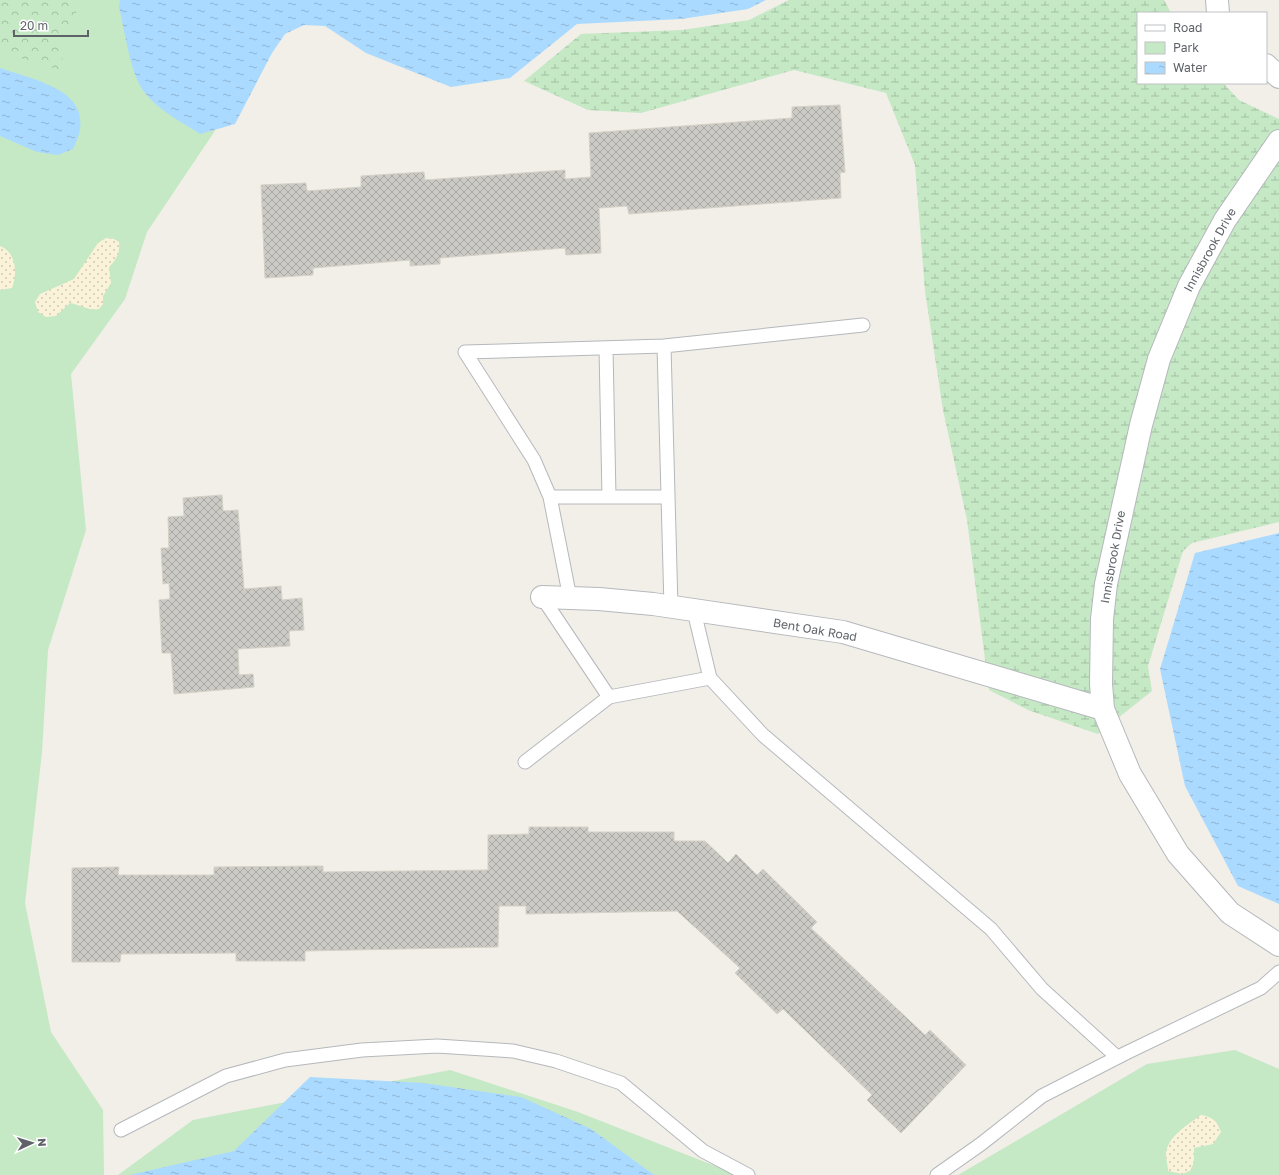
<svg xmlns="http://www.w3.org/2000/svg" width="1279" height="1175" font-family="'Golos Text',sans-serif">
<style>
.green{fill:#c5e8c5}
.forest{fill:url(#forest-crowns)}
.wetland{fill:url(#wetland-marsh)}
.sand{fill:url(#sand-dots)}
.water{fill:url(#water-ripples)}
.building{fill:url(#building-cross-hatch);stroke:#d6d1c6}
.lines{fill:none;stroke-linecap:round;stroke-linejoin:round}
.service-casing{stroke:#b5b8bc;stroke-width:15}
.minor-casing{stroke:#b5b8bc;stroke-width:24}
.service{stroke:#fff;stroke-width:13}
.minor{stroke:#fff;stroke-width:22}
.labels{text-anchor:middle;stroke-width:4;stroke-linejoin:round;paint-order:stroke}
.street-label{font-size:12px;fill:#5f6368;stroke:#fff}
</style>
<defs>
<pattern id="forest-crowns" width="20" height="18" patternUnits="userSpaceOnUse"><rect width="20" height="18" fill="#c5e8c5"/><path d="M2 6a3 3 0 1 1 6 0M12 15a3 3 0 1 1 6 0" fill="none" stroke="#a3c0a4"/></pattern>
<pattern id="wetland-marsh" width="20" height="14" patternUnits="userSpaceOnUse"><rect width="20" height="14" fill="#c5e8c5"/><path d="M1 5h8M5 5V1M11 12h8M15 12V8" fill="none" stroke="#a3c0a4"/></pattern>
<pattern id="sand-dots" width="8" height="8" patternUnits="userSpaceOnUse"><rect width="8" height="8" fill="#fbf3d9"/><path d="M2 2h.1M6 6h.1" fill="none" stroke="#cec8b4" stroke-width="1.8" stroke-linecap="round"/></pattern>
<pattern id="water-ripples" width="26" height="14" patternUnits="userSpaceOnUse"><rect width="26" height="14" fill="#aadaff"/><path d="M2 4q2-2 4 0t4 0M15 11q2-2 4 0t4 0" fill="none" stroke="#8eb4d2"/></pattern>
<pattern id="building-cross-hatch" width="8" height="8" patternUnits="userSpaceOnUse"><rect width="8" height="8" fill="#cccac5"/><path d="M0 0l8 8M0 8l8-8" fill="none" stroke="#a9a8a4"/></pattern>
</defs>
<rect width="100%" height="100%" fill="#f1efe8"/>
<path class="green" d="M0 0H348L296 10 147 232 125 299 71 374 86 530 48 650 42 752 25 903 51 1032 103 1110 104 1175H0Z
M1235 1050 1279 1069V1175H958L1147 1064Z
M450 1070 578 1112 738 1175H118L193 1120Z"/>
<path class="forest" d="M0 0H84L61 37 63 71 0 52Z"/>
<path class="wetland" d="M789 0H1164L1171 13H1138V83H1223L1239 100 1279 119V522L1192 543 1183 551 1148 666 1152 691 1098 734 1028 710 989 690 967 520 943 410 925 291 915 165 886 93 794 70 641 113 588 110 524 81 581 34 682 30 749 20Z"/>
<path class="sand" d="M106 238 114 239 119 242C120 253 117 259 109 267L111 283 103 296V304L99 309C90 311 80 305 70 303L56 316 46 317 38 312 35 302 40 294 74 279 98 243Z
M0 246C16 252 18 273 12 288L0 290Z
M1201 1115C1213 1117 1217 1121 1221 1132L1213 1144 1194 1148V1162L1190 1171 1182 1174 1168 1171C1168 1166 1166 1160 1166 1155 1166 1137 1189 1124 1201 1115Z"/>
<path class="water" d="M120 0H766L748 9 681 19 577 24 510 78 451 87 366 53 325 26 304 25 285 34 272 53 235 124 200 134C182 122 159 111 145 93 130 75 125 31 119 7Z
M0 68C40 82 102 92 73 149L58 155 37 152 0 136Z
M1279 533V904L1238 886 1185 786 1160 669 1195 553Z
M310 1077 423 1083 521 1097 591 1129 654 1175H130L234 1151Z"/>
<path class="building" d="M840 105 845 172 840 173 841 198 629 214 627 206 599 208 601 253 566 255 565 248 440 258V264L410 266V260L313 268V275L265 278 261 185 306 183 307 191 361 187V176L424 172 425 180 565 170V179L591 177 589 133 792 118V107Z
M222 495 223 511 238 510 244 589 281 586 282 600 302 598 304 630 289 631 290 646 238 649 239 675 253 674 254 687 174 694 171 653H162L159 600 170 599 169 583 163 584 161 548H169L168 517 184 516 183 498Z
M529 827H588V832H674V841H705L728 863 736 854 757 875 763 869 817 922 811 928 925 1035 930 1030 966 1065 901 1133 867 1100 872 1095 783 1009 777 1014 735 973 740 968 677 911 526 914V906H499L498 947 305 951V961H236V953L121 954 120 962H72V868L119 867 118 875H214V867L323 866V872L488 870V835L529 834Z"/>
<g class="lines">
<g class="service-casing">
<path id="service" d="M606 348 609 497
M550 497H668
M542 597 609 697 710 678
M570 598 550 497 534 460 465 352 664 346
M671 607 664 346 863 325
M694 611 710 678 763 735 991 929 1042 989 1117 1057
M525 762 609 697
M121 1130 226 1076 285 1060 362 1050 437 1046 513 1051 556 1061 621 1083 703 1151 748 1175
M937 1175 981 1144 1042 1096 1126 1053 1261 988 1279 972"/>
</g>
<g class="minor-casing">
<path id="minor" d="M1217 0 1218 13
M1266 65 1279 77
M1279 141 1225 220 1189 286 1159 359 1141 425 1106 584 1102 619 1101 684 1103 709 1130 774 1178 854 1230 913 1279 945
M542 597 599 599 653 604 843 632 1103 709"/>
</g>
<use href="#service" class="service"/>
<use href="#minor" class="minor"/>
</g>
<g class="labels">
<g class="street-label">
<text transform="translate(1210 250) rotate(-61)" y="4">Innisbrook Drive</text>
<text transform="translate(1113 557) rotate(-80)" y="4">Innisbrook Drive</text>
<text transform="translate(815 630) rotate(10)" y="4">Bent Oak Road</text>
</g>
</g>
<rect x="1137" y="12" width="130" height="72" fill="#ffffff" stroke="#bfc1c3"/>
<rect x="1145" y="25" width="20" height="6" fill="#ffffff" stroke="#bfc1c3"/>
<text x="1173" y="32" font-size="12" fill="#5f6368">Road</text>
<rect x="1145" y="42" width="20" height="12" fill="#c5e8c5" stroke="#bfc1c3"/>
<text x="1173" y="52" font-size="12" fill="#5f6368">Park</text>
<rect x="1145" y="62" width="20" height="12" fill="url(#water-ripples)" stroke="#bfc1c3"/>
<text x="1173" y="72" font-size="12" fill="#5f6368">Water</text>
<g transform="translate(32 1143) rotate(86)" stroke="#ffffff" stroke-width="3" paint-order="stroke">
<path d="M0-3L7 15L0 10L-7 15Z" fill="#5f6368"/>
<text y="-6" font-size="11" font-weight="bold" text-anchor="middle" fill="#5f6368">N</text>
</g>
<path d="M14 30v6h74v-6" fill="none" stroke="#5f6368" stroke-width="2"/>
<text x="20" y="30" font-size="12" fill="#5f6368" stroke="#ffffff" stroke-width="3" paint-order="stroke">20 m</text>
</svg>
